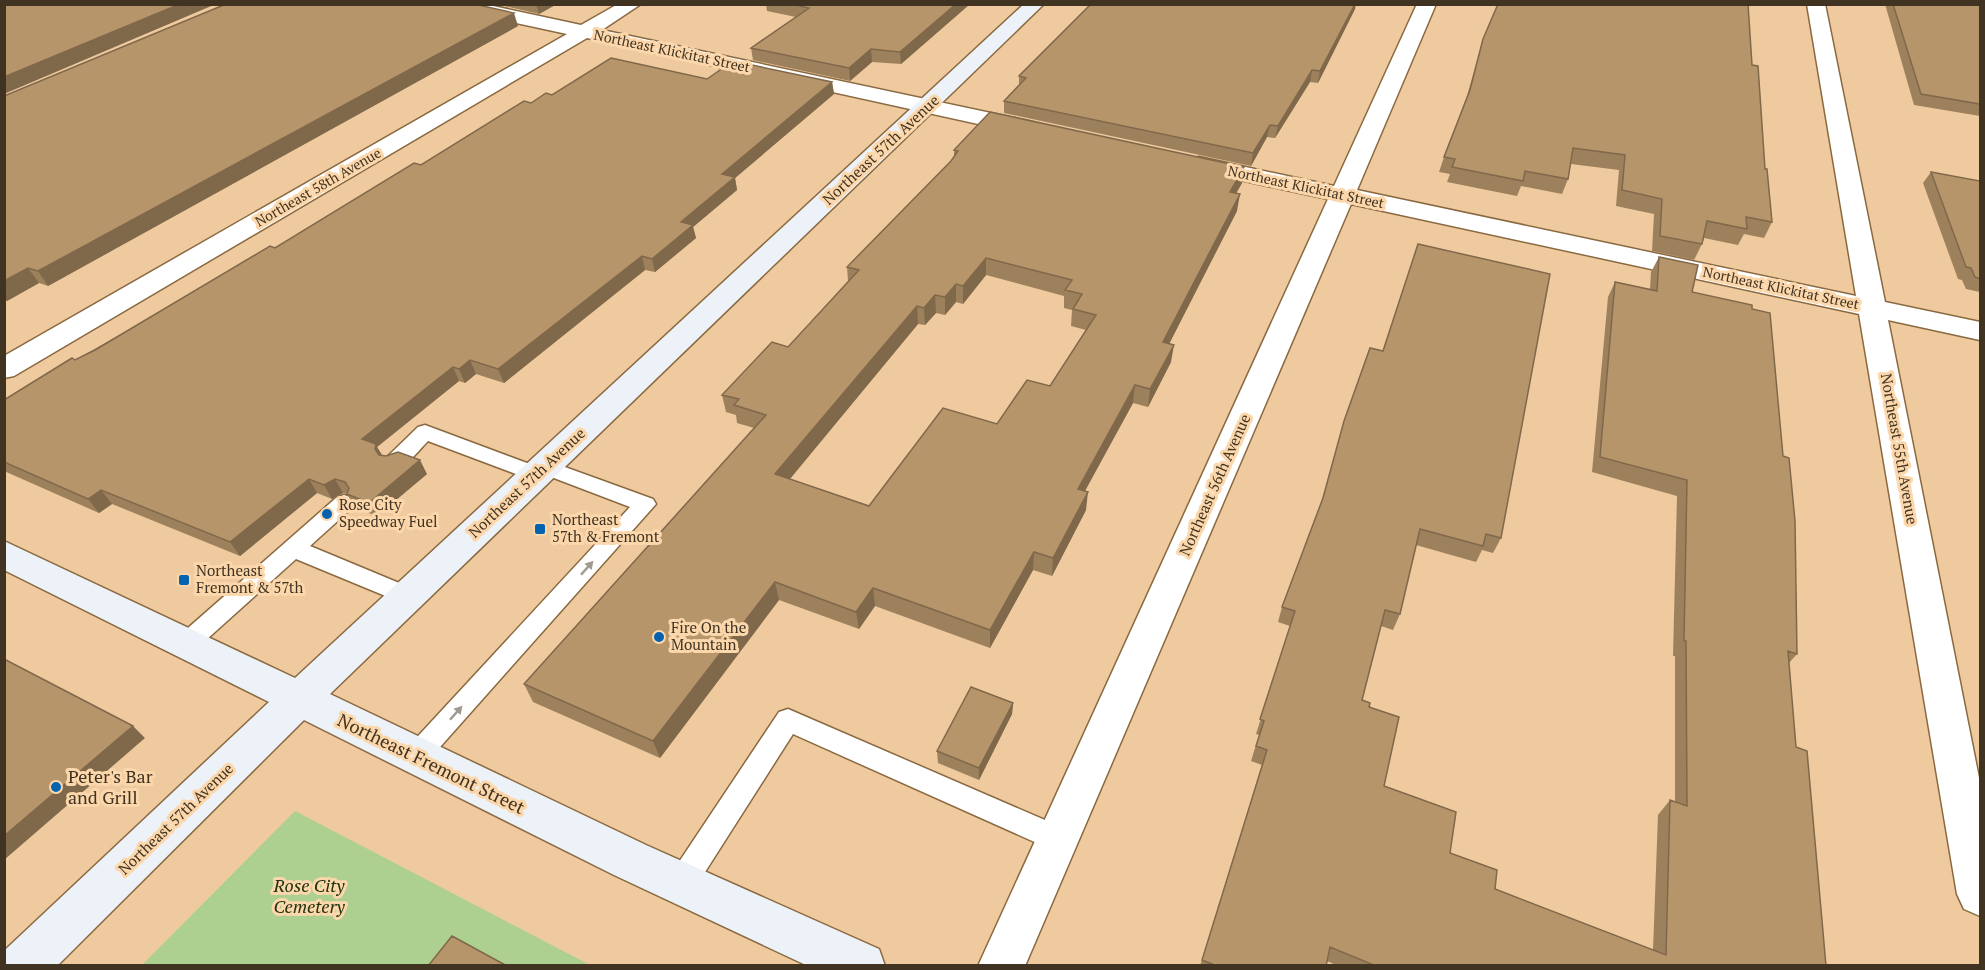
<svg xmlns="http://www.w3.org/2000/svg" width="1985" height="970" font-family="'PT Serif',serif">
<style>
.green{fill:#add091}
.lines{fill:none;stroke-linecap:round;stroke-linejoin:round}
.lane-casing{stroke:#8a6941;stroke-width:3}
.street-casing{stroke:#8a6941;stroke-width:3}
.secondary-casing{stroke:#8a6941;stroke-width:3}
.lane{fill:#fff;fill-rule:evenodd}
.street{fill:#fff;fill-rule:evenodd}
.secondary{fill:#edf2f9;fill-rule:evenodd}
.wall{fill:#9d805c;fill-rule:evenodd}
.shaded-wall{fill:#80684b}
.building{fill:#b7956b;stroke:#80684b;stroke-width:1.5;fill-rule:evenodd}
.oneway{fill:#a09990}
.poi-dot{fill:#0462af;stroke:#fbd7ab;stroke-width:2}
.labels{text-anchor:middle;stroke-width:6;stroke-linejoin:round;paint-order:stroke}
.far-street-label{font-size:14px;fill:#413321;stroke:#fbd7ab}
.street-label{font-size:15px;fill:#413321;stroke:#fbd7ab}
.poi-label{font-size:15px;fill:#413321;stroke:#fbd7ab;text-anchor:start}
.near-street-label{font-size:18px;fill:#413321;stroke:#fbd7ab}
.near-poi-label{font-size:18px;fill:#413321;stroke:#fbd7ab;text-anchor:start}
.near-park-label{font-size:18px;font-style:italic;fill:#20320e;stroke:#fbd7ab}
</style>
<rect width="100%" height="100%" fill="#eeca9e"/>
<path class="green" d="M295 811 590 965 141 966Z"/>
<g class="lines">
<g class="lane-casing">
<path id="lane" d="M425 425 535 466 537 462 544 460 551 462 653 499 656 504 425 764 416 768 407 764 403 756 407 748 630 507 546 475 543 479 536 481 529 479 428 441C417 452 404 472 387 467L384 462 387 457 418 427Z
M344 495 352 498 355 503 352 508 310 546 416 590 420 596 416 602 408 605 400 602 296 559 196 649 188 652 180 649 176 642 180 635 336 498Z
M788 709 1068 830 1072 839 1068 848 1058 852 1048 848 793 734 691 894 681 898 671 894 667 884 671 874 779 712Z"/>
</g>
<g class="street-casing">
<path id="street" d="M447 4H484L581 25 618 4H641L602 30 1028 121 1036 123 1039 128 1036 133 1028 135 587 38 14 376 4 378V356L567 34 456 10 449 8Z
M1417 4H1436L1357 190 1856 296 1807 4H1825L1885 302 1980 322V340L1888 320 1980 783V916L1964 909 1957 894 1859 314 1351 204 1025 966H978L1328 199 1199 171 1191 169 1187 164 1191 159 1199 157 1334 186Z"/>
</g>
<g class="secondary-casing">
<path id="secondary" d="M1024 4H1044L330 694 646 845 879 949 885 966H808L614 875 304 720 57 966H4L6 949 269 702 4 570V541L295 678Z"/>
</g>
<use href="#lane" class="lane"/>
<use href="#street" class="street"/>
<use href="#secondary" class="secondary"/>
</g>
<path class="wall" d="M496 4H557L539 14Z
M766 4H970L901 64 872 62 850 81 753 60 751 48 796 17 767 11Z
M1885 4H1980V116L1914 105Z
M1355 9 1318 83 1310 82 1275 138 1267 137 1251 166 1004 113V101L1019 85V76Z
M518 26 48 286 39 283 7 301 4 300V96Z
M1483 39 1752 65 1772 222 1764 238 1744 234 1738 245 1704 238 1702 244 1694 260 1652 251 1654 214 1616 206 1619 170 1571 164 1568 179 1562 194 1521 186 1517 196 1447 182 1450 174 1439 172 1444 157 1467 96Z
M707 79 832 82 834 94 735 178 737 190 693 227 696 238 655 272 645 270 504 383 476 374 465 383 459 381 377 447 382 456 427 474 377 516 355 508 347 494 343 493 332 499 317 493 240 556 112 504 99 513 4 471V400L531 103 552 95Z
M954 150 1244 167 1242 183 1236 193 1237 211 1169 343 1171 362 1148 407 1133 403 1085 491 1086 510 1052 576 1033 570 990 648 875 606 859 629 779 600 660 758 533 702 524 684 754 428 737 423 736 415 726 412 722 395 788 347 848 281 847 267 951 161 954 156ZM986 275 1064 296V308L1072 310 1071 326 1086 330 1050 386 997 424 869 506 790 479 918 324 925 325 936 313 945 315 956 302 963 304Z
M1931 172 1980 181V292L1966 289 1962 280 1958 279 1923 183Z
M1659 257 1692 292 1797 654 1789 663 1796 747 1826 966H1338L1327 961 1326 966H1200L1262 765 1251 761 1259 735 1256 734 1290 626 1278 622 1282 607 1321 503 1344 421 1501 538 1493 553 1482 550 1476 562 1416 545 1400 614 1393 630 1381 626 1362 700 1369 707 1384 786 1450 853 1495 889 1653 950 1658 815 1670 800 1675 802V656H1673L1677 496 1592 472 1608 297 1615 282 1650 289 1651 272Z
M1013 703 1012 714 979 780 938 763 937 751Z"/>
<path class="shaded-wall" d="M180 4H216L4 94V77Z
M536 4H557L539 14Z
M956 4H970L901 64 900 52Z
M1355 4H1356L1355 9 1318 83 1320 71Z
M514 13 518 26 48 286 38 271Z
M871 49 872 62 850 81 849 68Z
M1312 70 1310 82 1275 138 1278 126Z
M832 82 834 94 735 178 737 190 693 227 696 238 655 272 652 259 681 222 722 174Z
M1270 125 1267 137 1251 166 1253 153Z
M1244 167 1242 183 1228 208 1230 192Z
M1240 194 1237 211 1161 360 1163 342Z
M642 256 645 270 504 383 498 369Z
M986 258V275L963 304V286Z
M28 268 39 283 7 301 4 297V281Z
M956 284V302L945 315V297Z
M935 295 936 313 925 325 924 308Z
M917 306 918 324 779 492 775 474Z
M1174 345 1171 362 1148 407 1150 389Z
M470 360 476 374 465 383 459 369Z
M453 367 459 381 377 447 384 458 382 463 362 439Z
M1135 385 1133 403 1076 507 1078 489Z
M420 460 427 474 377 516 369 503Z
M309 479 317 493 240 556 230 542Z
M335 479 343 493 332 499 324 485Z
M101 490 112 504 99 513 88 499Z
M1088 492 1086 510 1052 576 1053 558Z
M1034 552 1033 570 990 648V630Z
M775 582 779 600 660 758 653 741Z
M873 588 875 606 859 629 856 612Z
M1013 703 1012 714 979 780V768Z
M133 726 145 738 4 860V836Z"/>
<path class="building" d="M4 4H180L4 77Z
M226 4H474L514 13 38 271 28 268 4 281V96Z
M791 4H956L900 52 871 49 849 68 751 48 809 8Z
M1091 4H1355L1320 71 1312 70 1278 126 1270 125 1253 153 1004 101 1026 78 1019 76Z
M1498 4H1748L1752 65 1758 66 1765 169H1767L1772 222 1746 217 1747 229 1707 221 1702 244 1660 236 1662 199 1622 190 1625 155 1573 148 1568 179 1525 171 1523 181 1452 167 1455 159 1444 157 1470 90 1483 39Z
M1893 4H1980V104L1921 94Z
M611 58 707 79 733 61 832 82 722 174 735 177 681 222 693 225 652 259 642 256 498 369 470 360 459 369 453 367 362 439 376 444 375 449 379 455 386 456 398 452 420 460 369 503 347 494 349 488 345 482 335 479 324 485 309 479 230 542 101 490 88 499 4 462V400L72 358 75 360 95 350 270 246 275 248 414 163 421 165 524 101 531 103 546 93 552 95Z
M990 112 1244 167 1230 192 1240 194 1163 342 1174 345 1150 389 1135 385 1078 489 1088 492 1053 558 1034 552 990 630 873 588 856 612 775 582 653 741 524 684 766 415 734 405 739 399 722 395 772 342 788 347 859 270 847 267 951 161 958 151 954 150ZM986 258 1072 280 1065 290 1082 294 1073 309 1096 315 1050 386 1027 380 997 424 943 408 869 506 775 474 917 306 924 308 935 295 945 297 956 284 963 286Z
M1931 172 1980 181V279L1975 277 1971 268 1966 267Z
M1418 244 1550 274 1501 538 1486 534 1483 546 1420 529 1400 614 1385 610 1362 700 1370 703 1369 707 1399 717 1384 786 1456 812 1450 853 1497 870 1495 889 1666 955 1670 800 1687 806 1686 641H1684L1687 480 1600 457 1615 282 1657 291 1659 257 1698 265 1692 292 1752 305V309L1770 313 1783 456 1789 458 1795 521 1797 654 1788 651 1796 747 1807 751 1826 966H1376L1330 947 1326 966H1217L1202 960 1267 750 1256 746 1264 721 1260 719 1295 611 1282 607 1323 498 1344 421 1370 348 1383 351Z
M4 659 133 726 4 836Z
M971 687 1013 703 979 768 937 751Z
M452 936 507 966H428Z"/>
<defs><path id="oneway-solid" d="M-6-.8H1V-3.2L6.5 0L1 3.2V.8H-6Z" transform="scale(1.5)"/></defs>
<g class="oneway">
<use href="#oneway-solid" transform="translate(587 568) rotate(-48)"/>
<use href="#oneway-solid" transform="translate(456 713) rotate(-48)"/>
</g>
<g class="poi-dot">
<circle cx="327" cy="514" r="6"/>
<rect x="534" y="523" width="12" height="12" rx="3"/>
<rect x="178" y="574" width="12" height="12" rx="3"/>
<circle cx="659" cy="637" r="6"/>
<circle cx="56" cy="787" r="6"/>
</g>
<g class="labels">
<g class="far-street-label">
<text transform="translate(672 51) rotate(12)" y="5">Northeast Klickitat Street</text>
<text transform="translate(318 187) rotate(-30)" y="5">Northeast 58th Avenue</text>
<text transform="translate(1306 187) rotate(12)" y="5">Northeast Klickitat Street</text>
<text transform="translate(1781 288) rotate(12)" y="5">Northeast Klickitat Street</text>
</g>
<g class="street-label">
<text transform="translate(881 150) rotate(-43)" y="5">Northeast 57th Avenue</text>
<text transform="translate(1899 449) rotate(80)" y="5">Northeast 55th Avenue</text>
<text transform="translate(527 483) rotate(-43)" y="5">Northeast 57th Avenue</text>
<text transform="translate(1215 485) rotate(-66)" y="5">Northeast 56th Avenue</text>
<text transform="translate(176 819) rotate(-44)" y="5">Northeast 57th Avenue</text>
</g>
<g class="poi-label">
<text x="339" y="510">Rose City<tspan x="339" dy="17">Speedway Fuel</tspan></text>
<text x="552" y="525">Northeast<tspan x="552" dy="17">57th &amp; Fremont</tspan></text>
<text x="196" y="576">Northeast<tspan x="196" dy="17">Fremont &amp; 57th</tspan></text>
<text x="671" y="633">Fire On the<tspan x="671" dy="17">Mountain</tspan></text>
</g>
<g class="near-street-label">
<text transform="translate(431 764) rotate(26)" y="6">Northeast Fremont Street</text>
</g>
<g class="near-poi-label">
<text x="68" y="783">Peter's Bar<tspan x="68" dy="21">and Grill</tspan></text>
</g>
<g class="near-park-label">
<text x="309" y="892">Rose City<tspan x="309" dy="21">Cemetery</tspan></text>
</g>
</g>
<rect width="1985" height="970" fill="none" stroke="#413321" stroke-width="12"/>
</svg>
